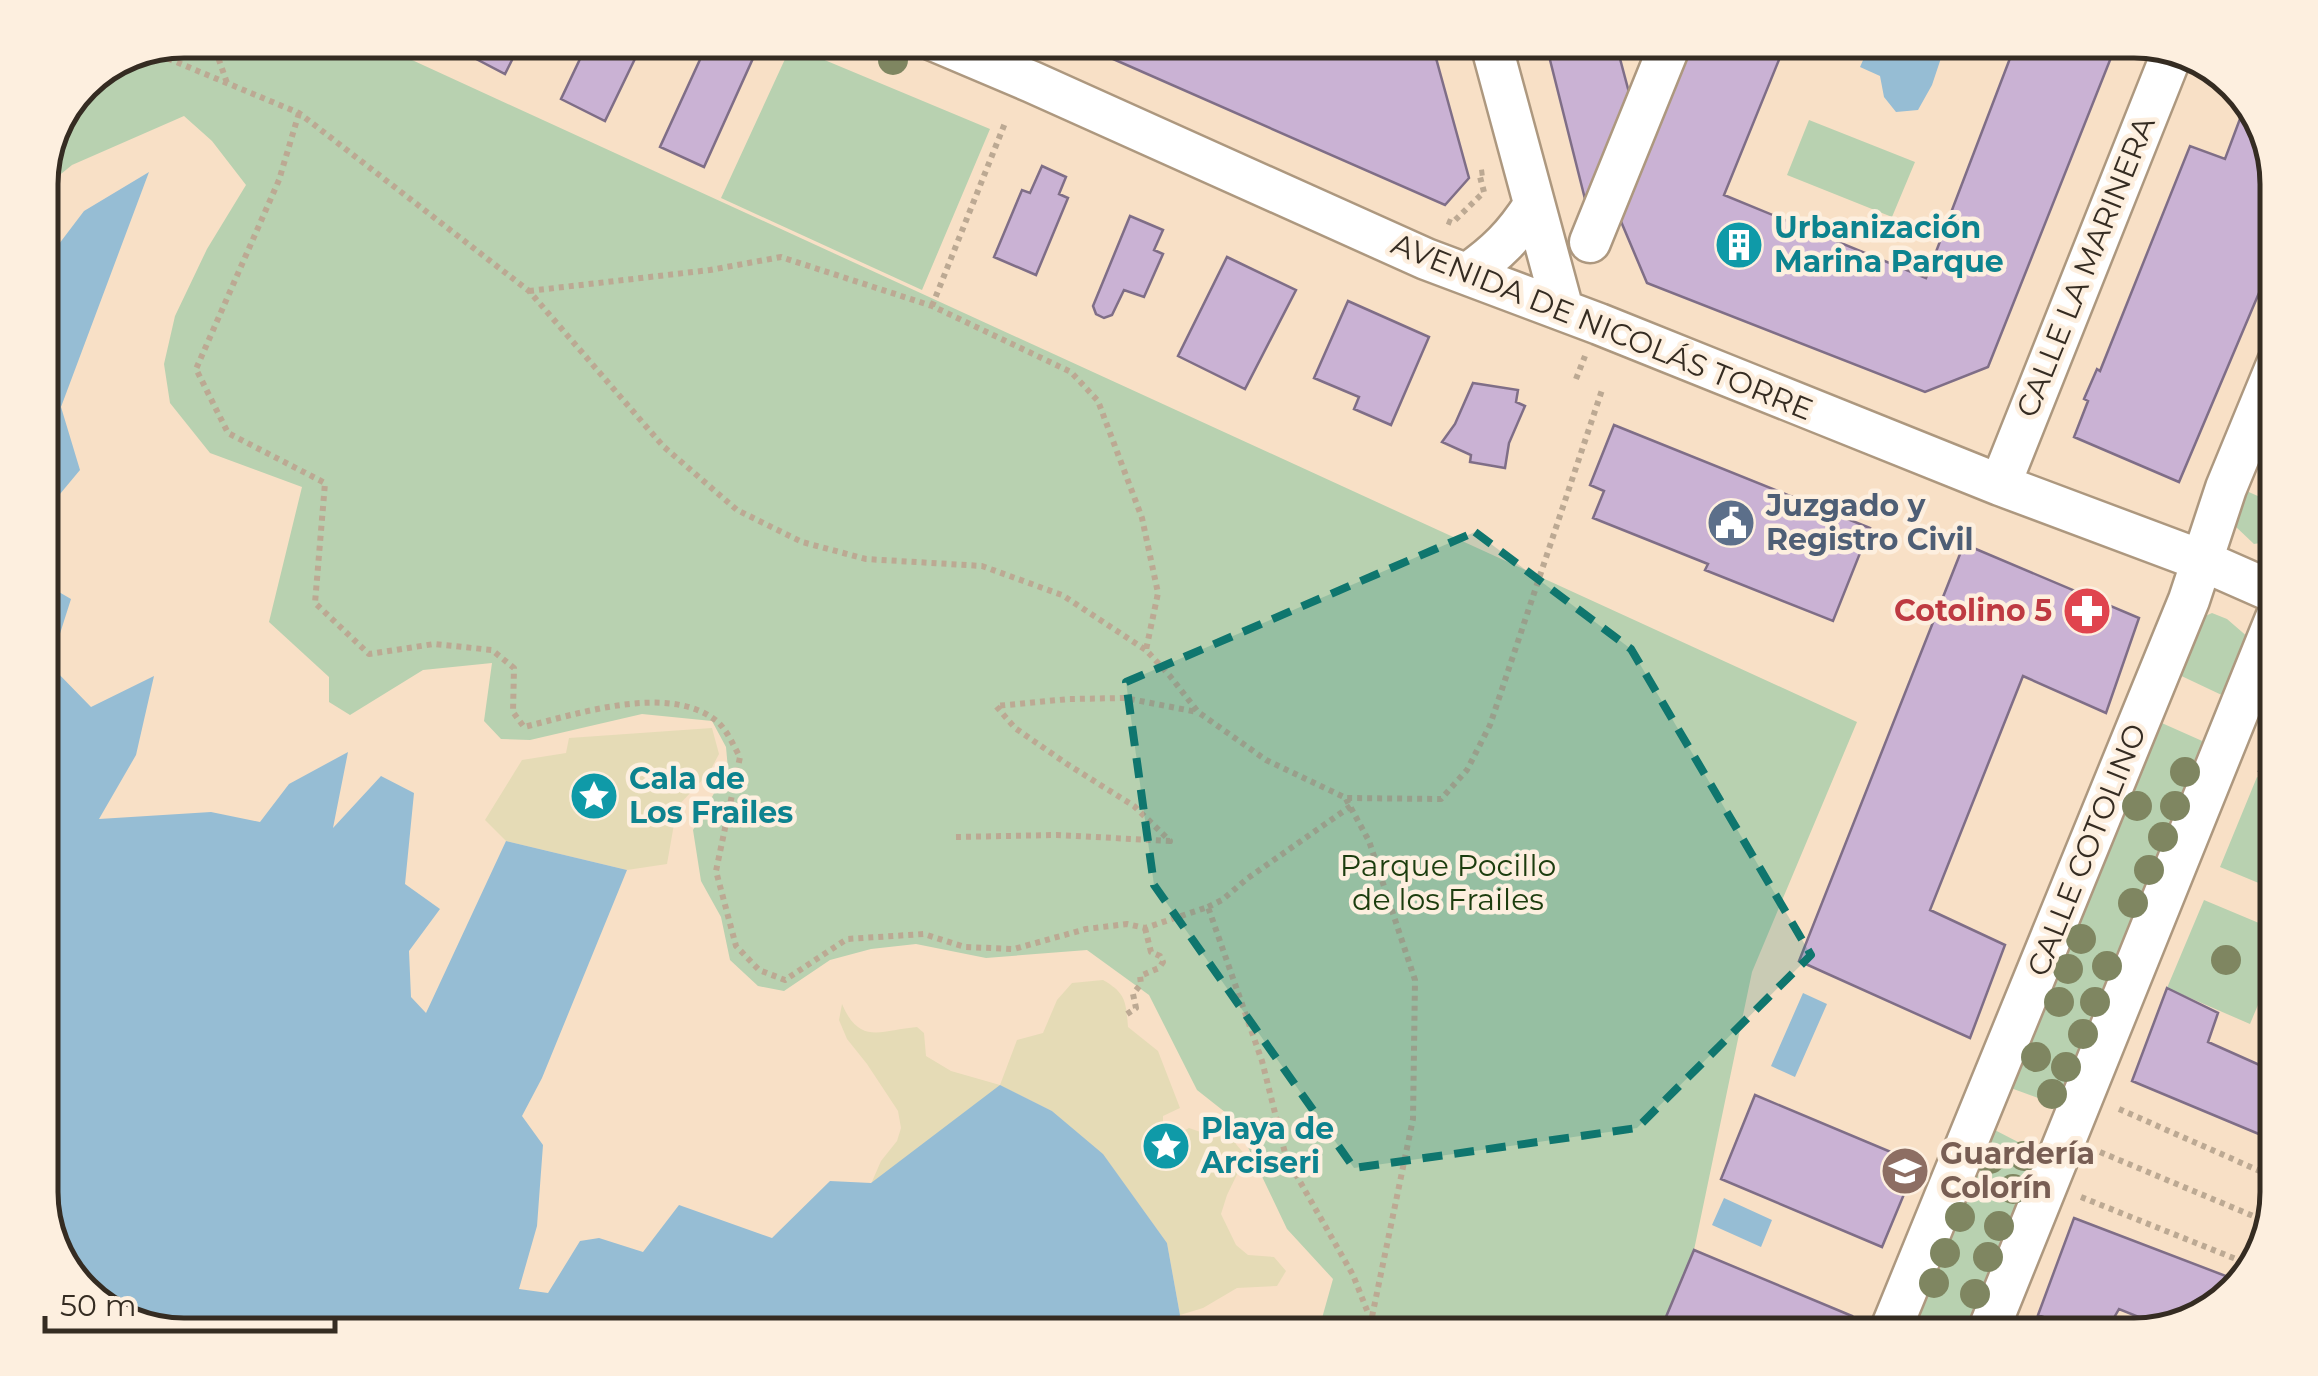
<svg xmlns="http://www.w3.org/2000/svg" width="2318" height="1376" font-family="Montserrat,sans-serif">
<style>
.green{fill:#b8d1b0}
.sand{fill:#e5dbb6}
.water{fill:#96bdd4}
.building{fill:#cab2d4;stroke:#7f6e87;stroke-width:2.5}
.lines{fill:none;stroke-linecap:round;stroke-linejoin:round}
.minor-casing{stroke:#ad987f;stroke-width:45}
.path{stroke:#bca993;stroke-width:6;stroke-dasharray:5 5;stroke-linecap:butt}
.minor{stroke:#fff;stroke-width:40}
.tree{fill:#7f8661}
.marked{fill:#0f766e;fill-opacity:0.2;stroke:#0f766e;stroke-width:8;stroke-dasharray:20 12;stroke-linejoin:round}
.labels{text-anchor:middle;stroke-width:9;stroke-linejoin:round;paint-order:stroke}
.culture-label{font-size:30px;font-weight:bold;fill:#0d838f;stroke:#fdefdf;text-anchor:start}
.street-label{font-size:30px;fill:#352c22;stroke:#fdefdf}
.service-label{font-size:30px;font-weight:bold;fill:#4e5e75;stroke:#fdefdf;text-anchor:start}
.health-label{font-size:30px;font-weight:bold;fill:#be3a42;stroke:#fdefdf;text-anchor:end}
.park-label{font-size:30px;fill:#1c3d0e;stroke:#fdefdf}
.education-label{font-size:30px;font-weight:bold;fill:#785e54;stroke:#fdefdf;text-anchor:start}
.rim{fill:none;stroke:#352c22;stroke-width:5}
</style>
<rect width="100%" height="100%" fill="#f8e0c6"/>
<path class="green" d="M184 40H422L412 60 1857 722 1752 972 1694 1250 1657 1336H1317L1333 1279 1287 1229 1235 1120 1197 1090 1149 995 1087 950 986 958 916 944 871 949 830 960 784 991 758 986 730 960 721 917 701 881 693 830 728 769 726 747 712 721 642 714 530 740 501 739 484 721 492 663 423 670 350 715 329 702V677L269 622 302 487 210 453 170 403 164 364 175 316 207 249 246 185 212 141 184 116 72 165 40 191V175L82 82Z
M791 46 990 129 922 290 721 198Z
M1809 120 1915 162 1892 217 1787 175Z
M2242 489 2278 505V540L2254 544 2235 526Z
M2212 613 2227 619 2249 638 2228 698 2173 672 2192 622Z
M2155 720 2209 744 2060 1106 2008 1087Z
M2257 777 2278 786V891L2220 867Z
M2204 900 2278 931V957L2250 1024 2167 988Z
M1987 1126 2043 1155 1970 1336H1903Z"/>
<path class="sand" d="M712 728 719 754 709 773 677 807 667 864 627 870 506 841 485 820 522 760 566 753 569 738Z
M1103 980C1126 993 1126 1002 1128 1027L1158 1051 1180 1108 1163 1116V1130L1170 1138 1189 1128 1209 1135 1231 1138 1246 1156 1227 1195 1221 1214 1236 1245 1248 1255 1274 1257 1286 1271 1277 1286 1237 1288 1203 1308 1180 1315 1167 1243 1103 1155 1052 1111 1001 1086 871 1184 881 1161 897 1141 901 1128 898 1111 867 1064 847 1039 839 1020 842 1004C860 1046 881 1030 917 1027L924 1033 926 1056 951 1071 1000 1085 1017 1040 1043 1033 1057 1000 1072 983Z"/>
<path class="water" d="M1872 40H1947L1932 85 1918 110 1896 112 1884 97 1880 76 1860 67Z
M149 172 61 407 80 470 40 518V269L84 211Z
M40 581 71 599 50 665 91 707 154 676 136 755 99 819 211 812 260 822 289 784 348 752 333 828 381 776 414 793 405 884 440 909 409 951 411 997 426 1013 506 841 627 870 542 1078 522 1116 543 1145 537 1226 519 1289 548 1293 580 1241 599 1238 643 1252 679 1205 772 1238 830 1181 871 1183 1000 1085 1052 1111 1103 1154 1167 1243 1180 1315 1172 1336H184L111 1316 60 1265 40 1201Z
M1803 993 1827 1004 1795 1077 1771 1066Z
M1724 1198 1772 1220 1761 1247 1712 1225Z"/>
<path class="building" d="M467 40H522L505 74 461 51Z
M589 40H644L605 121 561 99Z
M709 40H748L759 45 704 167 660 147Z
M1100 40H1431L1469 178 1445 205 1104 55Z
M1545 40H1615L1631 100 1588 211Z
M1686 40H1787L1724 195 1926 278 2017 40H2118L1988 367 1925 392 1647 283 1617 212Z
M2247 100 2258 111 2278 175V248L2179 482 2074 437 2088 401 2084 399 2097 369 2100 371 2190 146 2225 159Z
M1042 166 1066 177 1059 194 1068 198 1036 275 994 257 1022 190 1030 193Z
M1130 216 1163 230 1154 250 1163 254 1144 297 1124 290 1112 315 1104 318 1096 314 1093 306Z
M1227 257 1296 290 1245 389 1178 356Z
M1348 301 1429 337 1391 425 1354 409 1359 397 1314 378Z
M1473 383 1518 390 1516 402 1525 406 1509 443 1505 468 1470 462 1471 455 1442 442 1455 424Z
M1614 425 1870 528 1833 621 1705 570 1708 564 1593 518 1604 491 1590 485Z
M1964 544 2139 618 2106 713 2023 676 1930 910 2005 945 1970 1038 1799 961Z
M2278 722V780L2259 771Z
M2167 988 2218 1013 2208 1042 2264 1067 2278 1032V1142L2132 1081Z
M1755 1095 1917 1163 1882 1247 1721 1179Z
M2074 1218 2231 1278 2235 1288 2206 1317 2148 1332 2149 1321 2119 1309 2111 1323 2107 1327 2096 1322 2091 1335 2038 1315Z
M1694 1250 1852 1316 1843 1336H1658Z"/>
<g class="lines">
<g class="minor-casing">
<path id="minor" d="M933 40 1032 82 1426 259 1599 324 2000 485 2203 561 2278 594
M1490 40 1563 310
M1590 242 1672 40
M1467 274C1497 253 1514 236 1534 205
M2000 485 2173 51
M1888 1336 2189 600 2226 488 2278 362
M1986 1336 2278 613"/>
</g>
<path class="path" d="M212 40 227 83
M148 55 169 59 299 113 529 291 663 446 737 510 802 542 866 559 982 566 1062 595 1146 650 1170 676 1198 712 1266 760 1346 798 1441 799 1467 770 1490 725 1602 390
M299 113 279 180 196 369 228 433 325 483 315 603 369 654 434 644 492 650 514 668 513 712 524 727C577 714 666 684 714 719 726 727 733 745 740 757L716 871 736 946 759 970 785 980 847 939 924 934 965 947 1014 949 1086 929 1127 924 1145 928 1208 907 1262 1061 1286 1157 1353 1275 1372 1323
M1447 221 1452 223 1484 192 1479 173 1487 172
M529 291 710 270 781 257 932 306 1071 372 1098 401 1142 518 1158 593 1146 650
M932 306 1005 123
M1576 379 1585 356
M1346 799 1369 841 1415 980 1413 1119 1368 1336
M956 837 1057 835 1170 841 1134 806 1067 764 1015 728 996 706 1069 699 1125 698 1197 712
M1208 907 1222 900 1248 878 1351 806
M1127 1014 1136 1008 1133 994 1141 984 1140 976 1159 968 1163 962 1160 956 1151 952 1145 928
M2119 1109 2278 1179
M2100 1152 2270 1223
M2081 1197 2256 1267"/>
<use href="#minor" class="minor"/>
</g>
<g class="tree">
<circle cx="893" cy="60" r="15"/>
<circle cx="2185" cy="772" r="15"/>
<circle cx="2137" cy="806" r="15"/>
<circle cx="2175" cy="806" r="15"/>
<circle cx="2163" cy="837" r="15"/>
<circle cx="2149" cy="870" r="15"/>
<circle cx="2133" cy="903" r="15"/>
<circle cx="2081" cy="939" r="15"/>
<circle cx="2226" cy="960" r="15"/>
<circle cx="2107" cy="966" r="15"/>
<circle cx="2068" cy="969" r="15"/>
<circle cx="2059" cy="1002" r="15"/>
<circle cx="2095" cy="1002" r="15"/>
<circle cx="2083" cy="1034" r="15"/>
<circle cx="2036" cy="1057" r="15"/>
<circle cx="2066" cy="1067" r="15"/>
<circle cx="2052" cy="1094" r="15"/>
<circle cx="2024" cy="1156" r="15"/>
<circle cx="1990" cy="1159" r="15"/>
<circle cx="2013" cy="1189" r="15"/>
<circle cx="1960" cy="1217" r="15"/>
<circle cx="1999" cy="1226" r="15"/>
<circle cx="1945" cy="1253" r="15"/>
<circle cx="1988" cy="1257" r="15"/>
<circle cx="1934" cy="1283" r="15"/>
<circle cx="1975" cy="1294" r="15"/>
</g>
<path class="marked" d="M1475 532 1631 649 1811 955 1637 1128 1354 1168 1154 885 1126 682Z"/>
<defs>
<g id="building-disc" transform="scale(2.5)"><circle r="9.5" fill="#0f9aa8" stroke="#fdefdf"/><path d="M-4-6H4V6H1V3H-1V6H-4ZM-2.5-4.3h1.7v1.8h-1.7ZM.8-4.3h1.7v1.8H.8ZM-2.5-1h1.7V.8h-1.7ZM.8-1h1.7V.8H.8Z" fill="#fff"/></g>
<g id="civic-disc" transform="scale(2.5)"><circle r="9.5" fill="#5c6f8a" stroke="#fdefdf"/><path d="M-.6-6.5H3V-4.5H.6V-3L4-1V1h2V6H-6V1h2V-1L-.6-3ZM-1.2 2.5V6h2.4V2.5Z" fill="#fff"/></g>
<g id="pharmacy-disc" transform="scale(2.5)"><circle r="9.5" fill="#e0444e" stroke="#fdefdf"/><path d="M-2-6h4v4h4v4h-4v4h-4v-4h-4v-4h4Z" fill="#fff"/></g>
<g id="sight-disc" transform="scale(2.5)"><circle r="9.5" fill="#0f9aa8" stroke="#fdefdf"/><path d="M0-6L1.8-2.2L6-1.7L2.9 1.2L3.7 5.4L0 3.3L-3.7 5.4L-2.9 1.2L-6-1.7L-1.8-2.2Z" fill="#fff"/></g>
<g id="school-disc" transform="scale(2.5)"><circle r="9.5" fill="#8d6e63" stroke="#fdefdf"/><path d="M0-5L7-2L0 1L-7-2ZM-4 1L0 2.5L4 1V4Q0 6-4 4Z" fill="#fff"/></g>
</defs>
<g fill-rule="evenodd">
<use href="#building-disc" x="1739" y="245"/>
<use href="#civic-disc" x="1731" y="523"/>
<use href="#pharmacy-disc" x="2087" y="611"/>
<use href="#sight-disc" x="594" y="796"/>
<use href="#sight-disc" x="1166" y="1146"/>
<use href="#school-disc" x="1905" y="1171"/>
</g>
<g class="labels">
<g class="culture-label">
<text x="1774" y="238">Urbanización<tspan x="1774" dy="34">Marina Parque</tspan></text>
<text x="629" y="789">Cala de<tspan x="629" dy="34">Los Frailes</tspan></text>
<text x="1201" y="1139">Playa de<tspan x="1201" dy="34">Arciseri</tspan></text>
</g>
<g class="street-label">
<text transform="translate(2086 267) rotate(-68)" y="10">CALLE LA MARINERA</text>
<text transform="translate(1602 327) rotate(22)" y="10">AVENIDA DE NICOLÁS TORRE</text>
<text transform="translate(2087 850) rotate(-68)" y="10">CALLE COTOLINO</text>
</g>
<g class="service-label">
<text x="1766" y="516">Juzgado y<tspan x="1766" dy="34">Registro Civil</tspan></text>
</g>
<g class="health-label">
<text x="2052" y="621">Cotolino 5</text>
</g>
<g class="park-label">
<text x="1448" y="876">Parque Pocillo<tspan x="1448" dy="34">de los Frailes</tspan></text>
</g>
<g class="education-label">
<text x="1940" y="1164">Guardería<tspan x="1940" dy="34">Colorín</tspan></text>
</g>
</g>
<path d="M0 0H2318V1376H0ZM184 58H2134A126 126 0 0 1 2260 184V1192A126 126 0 0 1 2134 1318H184A126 126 0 0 1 58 1192V184A126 126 0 0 1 184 58Z" fill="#fdefdf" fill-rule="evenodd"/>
<path class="rim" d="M184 58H2134A126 126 0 0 1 2260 184V1192A126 126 0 0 1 2134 1318H184A126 126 0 0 1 58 1192V184A126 126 0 0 1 184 58Z"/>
<path d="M45 1316v15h290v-15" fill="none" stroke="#352c22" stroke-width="5"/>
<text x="60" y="1316" font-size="30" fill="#352c22" stroke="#fdefdf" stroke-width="8" paint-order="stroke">50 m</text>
</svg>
